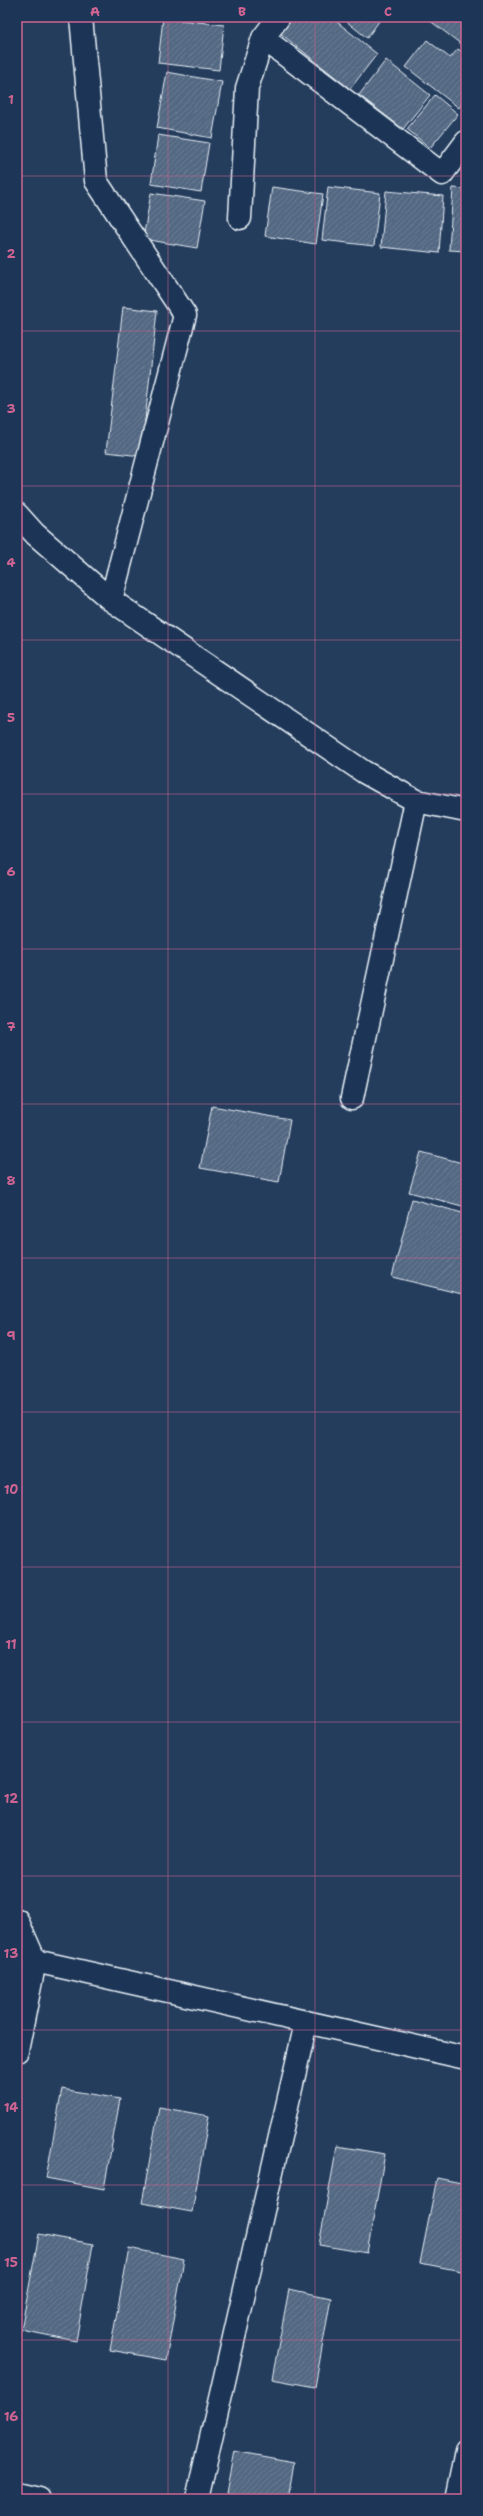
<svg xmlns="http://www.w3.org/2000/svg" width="483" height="2516" font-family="'Shantell Sans',sans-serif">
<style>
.building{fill:url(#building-hatch);stroke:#e8f1f8}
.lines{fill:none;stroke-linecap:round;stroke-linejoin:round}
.minor-casing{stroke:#e8f1f8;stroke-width:25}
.minor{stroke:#1d3557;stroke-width:22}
.grid{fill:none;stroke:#cf6492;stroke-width:1;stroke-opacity:0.55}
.neatline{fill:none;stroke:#cf6492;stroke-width:1.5}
.grid-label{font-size:13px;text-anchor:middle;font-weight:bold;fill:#cf6492}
</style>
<defs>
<pattern id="building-hatch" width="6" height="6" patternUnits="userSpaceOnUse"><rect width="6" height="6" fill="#536782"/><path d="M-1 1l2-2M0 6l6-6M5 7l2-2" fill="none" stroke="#6c7d94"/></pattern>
</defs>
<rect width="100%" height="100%" fill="#253d5d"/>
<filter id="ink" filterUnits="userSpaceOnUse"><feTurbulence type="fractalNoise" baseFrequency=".025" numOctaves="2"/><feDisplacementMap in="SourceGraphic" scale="8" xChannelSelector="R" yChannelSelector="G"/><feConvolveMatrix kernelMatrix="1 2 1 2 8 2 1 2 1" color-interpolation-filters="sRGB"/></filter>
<g filter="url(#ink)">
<path class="building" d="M292 17H331L377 54 350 89 280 33Z
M341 17H382L367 38Z
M425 17H466V37L461 44Z
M163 18 224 25 219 70 158 63Z
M427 40 450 58 458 49 466 55V98L459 108 406 67Z
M386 60 430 95 403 129 359 95Z
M167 72 222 82 212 138 157 128Z
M435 95 458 114 430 148 407 129Z
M158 135 209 143 201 192 151 184Z
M272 187 323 194 316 244 265 236Z
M328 187 380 193 374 246 322 240Z
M453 188 466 189V251L449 250Z
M386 191 443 196 439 253 381 247Z
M151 193 205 201 197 248 143 239Z
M123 307 157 311 141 456 106 452Z
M212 1106 290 1120 279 1182 200 1168Z
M421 1152 466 1164V1207L409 1192Z
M412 1199 466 1214V1295L392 1277Z
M62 2089 120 2099 104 2189 46 2178Z
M159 2107 209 2116 192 2212 142 2203Z
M337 2146 385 2154 367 2253 319 2245Z
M437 2178 466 2184V2272L420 2263Z
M39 2234 93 2244 76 2341 21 2330Z
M129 2248 184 2259 166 2360 110 2350Z
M289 2289 331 2298 315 2387 272 2379Z
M234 2451 294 2462 288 2499H257L226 2493Z"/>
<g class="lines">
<g class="minor-casing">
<path id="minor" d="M81 17 96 181 185 315 111 600
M263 38 442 174 466 142
M240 218 247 88 263 38 279 17
M17 514 35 534 111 600 364 772 416 801 466 811
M352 1098 416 801
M17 1920 35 1961 466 2058
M17 2051 35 1961
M17 2494 39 2499
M197 2499 306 2023
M456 2499 466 2451"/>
</g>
<use href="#minor" class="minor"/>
</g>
</g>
<path class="grid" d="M168 17V2499M315 17V2499M17 176H466M17 331H466M17 486H466M17 640H466M17 794H466M17 949H466M17 1104H466M17 1258H466M17 1412H466M17 1567H466M17 1722H466M17 1876H466M17 2030H466M17 2185H466M17 2340H466"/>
<rect width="483" height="2516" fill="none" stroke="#1d3557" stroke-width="44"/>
<rect x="22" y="22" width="439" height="2472" class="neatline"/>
<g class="grid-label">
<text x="95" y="16">A</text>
<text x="242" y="16">B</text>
<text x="388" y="16">C</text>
<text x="11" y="104">1</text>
<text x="11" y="258">2</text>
<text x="11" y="413">3</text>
<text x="11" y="567">4</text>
<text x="11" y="722">5</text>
<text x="11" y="876">6</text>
<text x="11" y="1031">7</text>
<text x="11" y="1185">8</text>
<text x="11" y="1340">9</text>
<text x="11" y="1494">10</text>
<text x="11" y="1649">11</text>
<text x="11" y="1803">12</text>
<text x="11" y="1958">13</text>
<text x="11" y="2112">14</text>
<text x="11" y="2267">15</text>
<text x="11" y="2421">16</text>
</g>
</svg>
